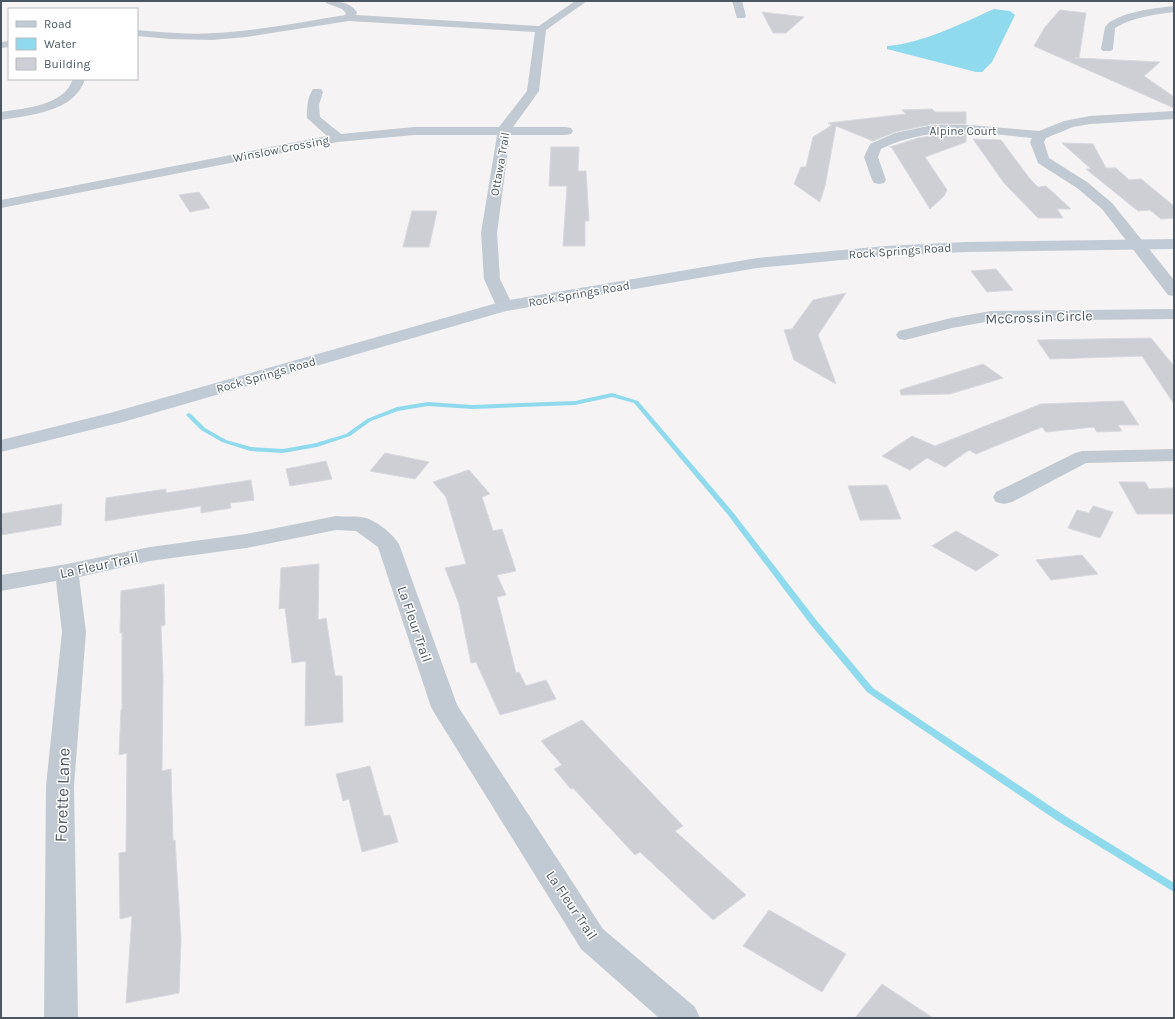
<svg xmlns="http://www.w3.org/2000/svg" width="1175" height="1019" font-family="Karla,sans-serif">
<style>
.water{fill:#90daee}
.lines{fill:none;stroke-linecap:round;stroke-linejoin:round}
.stream{fill:#90daee;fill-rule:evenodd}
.building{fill:#cdcfd5;stroke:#d7d9de}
.street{fill:#c1cad2;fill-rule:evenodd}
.secondary{fill:#c1cbd6;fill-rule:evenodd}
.labels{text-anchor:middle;stroke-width:3;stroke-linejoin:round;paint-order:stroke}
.far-street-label{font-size:12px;fill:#4a5661;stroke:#fff}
.street-label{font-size:14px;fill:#4a5661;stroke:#fff}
.near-street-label{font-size:17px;fill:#4a5661;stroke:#fff}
</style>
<rect width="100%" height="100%" fill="#f5f3f3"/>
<path class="water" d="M994 9 1010 11 1015 15 992 62 982 72H976L887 49V46C924 43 960 24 994 9Z"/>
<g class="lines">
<path class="stream" d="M612 393 638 401 732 511 817 621 873 688 1062 814 1174 883V892L1056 820 867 692 811 625 728 515 634 403 612 397 575 405 472 409 428 406 398 411 371 421 350 436 317 447 283 453 250 451 222 442 201 430 186 415 189 413 191 414 205 428 226 440 251 447 283 449 316 443 346 434 367 419 397 407 428 402 472 405 575 401Z"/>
</g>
<path class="building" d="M1060 10 1086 13 1079 58H1075L1160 62 1144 76 1174 97V108L1034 46 1045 27Z
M762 12 804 17 786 33H773Z
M932 109 935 112H966V124H933L895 132 873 141 836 126 825 186 820 202 794 184 801 167H806L813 137 832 125 828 123 906 114 902 110Z
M966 134V142L925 157 947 190 944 196 930 209 892 148 890 147 918 138 937 135Z
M973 139 1001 140 1030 179 1038 187 1046 186 1071 209H1057L1063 218H1038L1004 183Z
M1062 143 1093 144 1106 168H1116L1129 180 1141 179 1174 206V218L1161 219 1150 210 1138 211 1086 169H1091Z
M551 147H579L578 171H586L589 221H585V246H563L567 186H549Z
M199 192 210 208 190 212 179 195Z
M412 211H437L429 247H403Z
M996 269 1013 290 987 292 971 271Z
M846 293 818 335 836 384 794 360 784 330 792 329 813 300Z
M1151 338 1174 366V404L1142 356 1050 359 1037 340Z
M983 364 1003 378 950 394 901 395 900 390Z
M1123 401 1139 425H1118L1122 431 1097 432 1094 427 1046 432 1042 427 976 454 969 450 945 467 927 458 910 470 882 456 912 436 935 446 1041 404Z
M385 453 429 462 415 479 370 471Z
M326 461 332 479 290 486 286 469Z
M469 470 490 494 482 497 493 531 502 529 516 571 497 575 506 595 497 597 516 673 519 672 526 686 546 680 556 699 500 715 476 662 471 663 459 604 445 568 466 564 446 497 433 482Z
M251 480 254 500 230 503 231 508 201 513V506L105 521 106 498 166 489V493Z
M1119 482H1145L1149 489 1174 488V514H1137Z
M887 485 901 519 860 520 848 486Z
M62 504 61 525 1 535V514Z
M1093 506 1113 512 1100 538 1068 528 1077 510 1089 513Z
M956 531 999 555 976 571 932 546Z
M1082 555 1098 574 1051 580 1036 560Z
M319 564 318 620 326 618 335 676H342L343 722 305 726 306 661 292 663 285 608 279 609 281 568Z
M164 584 165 625 161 626 163 677 162 771 171 769 173 841 175 840 181 939 179 993 126 1003 132 916 120 919 119 853 126 852 127 753 119 755 121 710 122 709V632L120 633 121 591Z
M582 720 683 826 675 831 746 895 713 920 640 852 635 855 573 788 571 789 554 769 562 765 541 741Z
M370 766 384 816 390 815 398 842 362 852 349 799 343 801 336 774Z
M769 910 846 954 822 992 743 946Z
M882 984 933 1018H855Z"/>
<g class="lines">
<path class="street" d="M325 1C337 1 349 1 357 12L356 15 539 26 575 1H587L546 30 539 91 513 127H566L571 128 573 131 571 134 566 135H510L497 233 500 279 513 306 510 310 504 311 498 310 484 279 481 233 497 135H414L338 142 1 208V200L327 136 307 118C307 108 307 98 313 89H321L323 92 319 105 320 117 341 134 414 127H499L527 91 535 32 349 21 246 37 212 40 170 39 137 36V30C162 32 188 35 214 33 258 31 301 22 345 15L346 13 342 9 326 3Z
M732 1H742L746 16 745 18H737Z
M1174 6V12C1153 15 1133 17 1115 28L1113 49 1111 51H1103L1101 49 1105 27C1116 12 1156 8 1174 6Z
M9 41V47L1 48V42Z
M73 79H85C75 112 30 115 1 120V112C25 108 64 106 73 79Z
M1174 111V119L1090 124 1073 127 1046 138 1044 142 1049 158 1087 182 1112 203 1174 280V296L1168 295 1102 209 1077 188 1038 163 1030 142 1032 138C980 133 930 125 881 149L878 157 886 180 884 183 879 184 874 183 872 180 864 157 870 144 895 133 933 125H970L1039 131 1064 121 1090 116Z
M1174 309V319L991 321 952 328 905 340 899 339 896 335 899 331 951 318 991 311Z
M1174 449V461L1086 463 1012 502 1004 504 996 502 993 497 996 492 1075 453 1082 451Z
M336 516C344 517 353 516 361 517 375 519 392 533 399 544L457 705 603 929 695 1007 700 1018H659L581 949 435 714 431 707 378 547 356 531 336 530 246 548 150 561 79 577 86 632 74 786 78 1018H44L46 786 62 632 56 581 1 591V575L67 564 150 547 246 534Z"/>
<path class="secondary" d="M1174 239V249L966 252 885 256 757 268 506 311 123 422 1 452V440L110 413 504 301 757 258 885 246 966 242Z"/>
</g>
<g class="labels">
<g class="far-street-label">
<text x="963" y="135">Alpine Court</text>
<text transform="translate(281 149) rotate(-11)" y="4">Winslow Crossing</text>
<text transform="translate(500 164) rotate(-80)" y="4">Ottawa Trail</text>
<text transform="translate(900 251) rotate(-4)" y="4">Rock Springs Road</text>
<text transform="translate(579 294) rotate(-10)" y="4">Rock Springs Road</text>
<text transform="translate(266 375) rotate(-16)" y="4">Rock Springs Road</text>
</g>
<g class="street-label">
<text transform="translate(1039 317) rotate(-2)" y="5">McCrossin Circle</text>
<text transform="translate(99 565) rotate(-12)" y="5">La Fleur Trail</text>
<text transform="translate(415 624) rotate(71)" y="5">La Fleur Trail</text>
<text transform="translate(572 905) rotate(56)" y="5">La Fleur Trail</text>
</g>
<g class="near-street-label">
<text transform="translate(62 795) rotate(-88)" y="6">Forette Lane</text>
</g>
</g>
<rect width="1175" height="1019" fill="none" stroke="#4a5661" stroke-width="4"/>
<rect x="8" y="8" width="130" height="72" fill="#ffffff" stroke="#b7bbc0"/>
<rect x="16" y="21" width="20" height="6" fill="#c1cbd6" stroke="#b7bbc0"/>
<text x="44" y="28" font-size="12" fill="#4a5661">Road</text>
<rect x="16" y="38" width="20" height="12" fill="#90daee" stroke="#b7bbc0"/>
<text x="44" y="48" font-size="12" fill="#4a5661">Water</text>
<rect x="16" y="58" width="20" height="12" fill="#cdcfd5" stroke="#b7bbc0"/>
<text x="44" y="68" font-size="12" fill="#4a5661">Building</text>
</svg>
